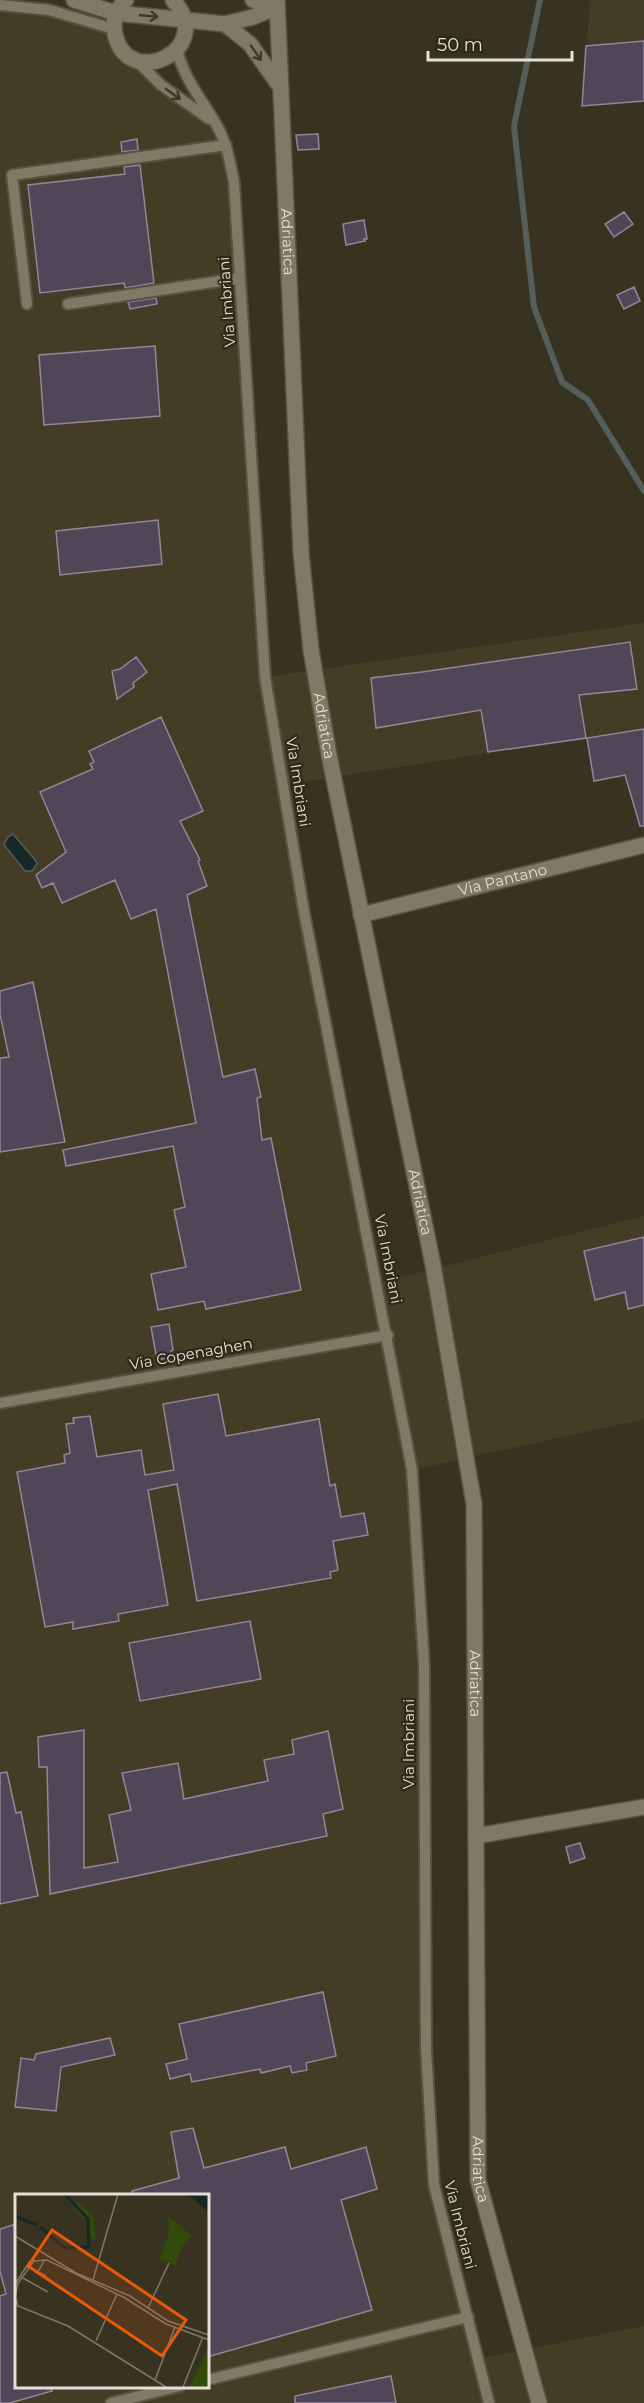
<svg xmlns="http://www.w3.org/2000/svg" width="644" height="2403" font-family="Montserrat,sans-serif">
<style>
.built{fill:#443c24;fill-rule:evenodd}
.water{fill:#162828;stroke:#545f5c;stroke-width:1.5}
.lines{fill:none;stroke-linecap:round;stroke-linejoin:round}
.stream{stroke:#545f5c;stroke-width:6}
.building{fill:#4f4758;stroke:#90879a;stroke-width:1.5}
.service-casing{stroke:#575142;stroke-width:14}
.minor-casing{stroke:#575142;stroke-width:18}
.secondary-casing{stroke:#575142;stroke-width:18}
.service{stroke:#7f7965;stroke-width:10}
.minor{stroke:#7f7965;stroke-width:15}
.secondary{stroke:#7f7965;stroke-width:15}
.oneway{stroke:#3e3927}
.labels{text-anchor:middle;stroke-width:4.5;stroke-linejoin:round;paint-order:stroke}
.street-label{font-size:15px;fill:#e3e0d5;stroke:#2e2918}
.inset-river{fill:none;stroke:#162828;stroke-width:3}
.inset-road{fill:none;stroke:#7c7869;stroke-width:1.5}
.view{fill:#e8590c;fill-opacity:0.15;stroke:#e8590c;stroke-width:3}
.inset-edge{fill:none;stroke:#e3e0d5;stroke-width:3}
</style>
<rect width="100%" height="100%" fill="#383321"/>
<path class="built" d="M590 0H644V99L582 106Z
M0 5 114 29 134 59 216 125 226 145 265 677 644 623V729L283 785 378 1283 644 1216V1419L413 1470 424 1664 434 2185 479 2359 644 2326V2403H0ZM16 2196H207V2386H16Z"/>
<path class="water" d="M13 834 36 861 37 864 32 871H25L4 845 8 837Z"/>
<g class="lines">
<path class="stream" d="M540 0 514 126 534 307 562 382 588 400 644 491"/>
</g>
<path class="building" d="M644 41V101L582 106 586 46Z
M318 134 319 149 298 150 296 135Z
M137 139 138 150 122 152 121 142Z
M140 165 154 283 125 288 124 283 40 293 28 185 125 174 124 167Z
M624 212 633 224 614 237 605 224Z
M364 220 367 239H364L365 241 346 245 343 224Z
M634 287 640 301 624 309 617 295Z
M156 298 157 304 130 309 128 302Z
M155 346 160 416 44 425 39 355Z
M158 520 162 564 60 575 56 531Z
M630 642 637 689 579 695 586 738 488 752 481 710 376 728 371 678 422 672Z
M136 657 147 672 133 683 134 687 117 699 112 671 120 669Z
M161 717 203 811 180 821 200 860 198 861 207 886 187 895 223 1077 255 1069 261 1097 257 1098 262 1140 271 1138 301 1290 206 1309 204 1301 158 1310 151 1274 186 1267 174 1210 185 1207 173 1146 66 1166 63 1150 196 1123 156 909 131 919 115 880 62 903 53 883 42 888 36 875 66 852 40 792 93 769 90 764 94 762 89 751Z
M644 729V826H640L625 775 594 781 587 738Z
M33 982 65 1142 0 1152V1058L9 1057 0 1014V991Z
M644 1237V1305L628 1309 625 1292 595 1300 584 1251Z
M169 1324 173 1350 171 1351 172 1357 157 1360 151 1327Z
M218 1394 226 1436 319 1419 330 1486 335 1484 341 1517 364 1513 368 1535 333 1541 338 1570 330 1572 331 1578 197 1601 177 1484 148 1490 168 1605 118 1614 119 1621 73 1629V1622L45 1627 17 1472 65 1463 64 1455 70 1453 66 1424 74 1423 73 1418 90 1416 97 1457 141 1450 145 1475 174 1470 163 1404Z
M250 1621 261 1679 140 1701 129 1643Z
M84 1730V1868L118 1862 109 1815 131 1810 122 1773 178 1763 184 1799 268 1781 264 1760 294 1754 292 1740 328 1731 343 1809 323 1814 327 1836 50 1894 47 1767H39L38 1737Z
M7 1772 16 1813 21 1812 38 1896 0 1904V1773Z
M580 1843 585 1858 570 1863 566 1847Z
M323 1992 336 2056 306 2063 307 2070 292 2073 290 2066 261 2073 260 2069 192 2082 190 2074 170 2079 166 2064 187 2059 179 2024Z
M110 2038 115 2055 61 2067 56 2111 15 2107 21 2058 34 2060 36 2054Z
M193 2128 204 2168 285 2147 291 2169 366 2147 377 2189 341 2200 372 2310 207 2357V2196H133L132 2191 179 2178 171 2132Z
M16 2224V2386H51L52 2391 10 2403H0V2296L6 2294 0 2271V2229Z
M391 2376 396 2403H295V2396Z"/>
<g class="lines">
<g class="service-casing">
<path id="service" d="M0 5 49 10 114 29
M177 50C185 81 201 98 216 124 227 143 230 162 234 183L265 677 304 912 412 1470 424 1664 426 2049 434 2185 489 2403
M135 59 161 85 209 119
M27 304 12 175 226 145
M68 304 240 278
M0 1403 388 1335
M207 2380 468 2317
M111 2403 180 2386"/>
</g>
<g class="minor-casing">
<g id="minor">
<path d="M74 0 116 13 225 24 253 17 277 7"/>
<path d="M126 0C117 8 112 21 115 34 127 92 218 50 173 0"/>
<path d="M253 0 277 7"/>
<path d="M225 24 250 44 281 88"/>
<path id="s1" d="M361 915 644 845"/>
<path d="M476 1836 644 1807"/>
</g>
</g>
<g class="secondary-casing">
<g id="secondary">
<path id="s2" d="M277 0 301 553 311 650 329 755 433 1265 474 1504 478 2180 539 2403"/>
</g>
</g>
<use href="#service" class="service"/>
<use href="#minor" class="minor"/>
<use href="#secondary" class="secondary"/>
</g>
<defs><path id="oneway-shaft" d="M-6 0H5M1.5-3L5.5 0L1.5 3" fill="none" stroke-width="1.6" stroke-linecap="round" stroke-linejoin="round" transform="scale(1.5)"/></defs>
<g class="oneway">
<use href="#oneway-shaft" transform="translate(149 16) rotate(5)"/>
<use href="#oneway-shaft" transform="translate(256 53) rotate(55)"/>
<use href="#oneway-shaft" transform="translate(173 94) rotate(36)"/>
</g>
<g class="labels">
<g class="street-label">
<text dy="5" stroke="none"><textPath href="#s2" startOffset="242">Adriatica</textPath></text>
<text transform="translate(227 302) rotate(-94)" y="5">Via Imbriani</text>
<text dy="5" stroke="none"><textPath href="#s2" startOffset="728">Adriatica</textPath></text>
<text transform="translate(298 782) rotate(81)" y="5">Via Imbriani</text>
<text dy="5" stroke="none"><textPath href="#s1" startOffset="146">Via Pantano</textPath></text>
<text dy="5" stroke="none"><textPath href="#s2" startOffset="1214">Adriatica</textPath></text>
<text transform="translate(388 1259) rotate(79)" y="5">Via Imbriani</text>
<text transform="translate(191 1354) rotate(-10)" y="5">Via Copenaghen</text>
<text dy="5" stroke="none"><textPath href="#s2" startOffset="1700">Adriatica</textPath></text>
<text transform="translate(409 1744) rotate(-90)" y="5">Via Imbriani</text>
<text dy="5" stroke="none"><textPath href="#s2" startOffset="2186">Adriatica</textPath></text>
<text transform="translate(460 2225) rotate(76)" y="5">Via Imbriani</text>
</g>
</g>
<g transform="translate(15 2194)">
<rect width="194" height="194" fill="#383321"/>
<path d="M62 7 78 21 81 45H76L73 28 59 15ZM153 22 177 42 166 54 160 72 145 65 154 39ZM193 155V193H175Z" fill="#334b08"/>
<path d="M168 0H193V18L179 5Z" fill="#162828"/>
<path class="inset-river" d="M0 22 22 31M25 33 50 54 74 53 73 25 50 0"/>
<path class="inset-road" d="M0 42 61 79 115 102 153 127 194 141M18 63 19 67 32 66 110 104 151 130 194 146M30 65 23 78 31 82M19 67 3 89 0 103 3 112 53 132 151 193M6 83 33 98M78 86 103 0M0 90 15 67M133 114 154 69M81 147 102 100M140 186 160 133M168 193 188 143"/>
<path class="view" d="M37 36 171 126 147 162 13 72Z"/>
<rect width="194" height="194" class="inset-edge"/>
</g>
<path d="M428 51v9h144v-9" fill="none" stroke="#e3e0d5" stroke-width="3"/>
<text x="437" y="51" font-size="18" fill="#e3e0d5" stroke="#2e2918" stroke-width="4.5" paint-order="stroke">50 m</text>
</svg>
